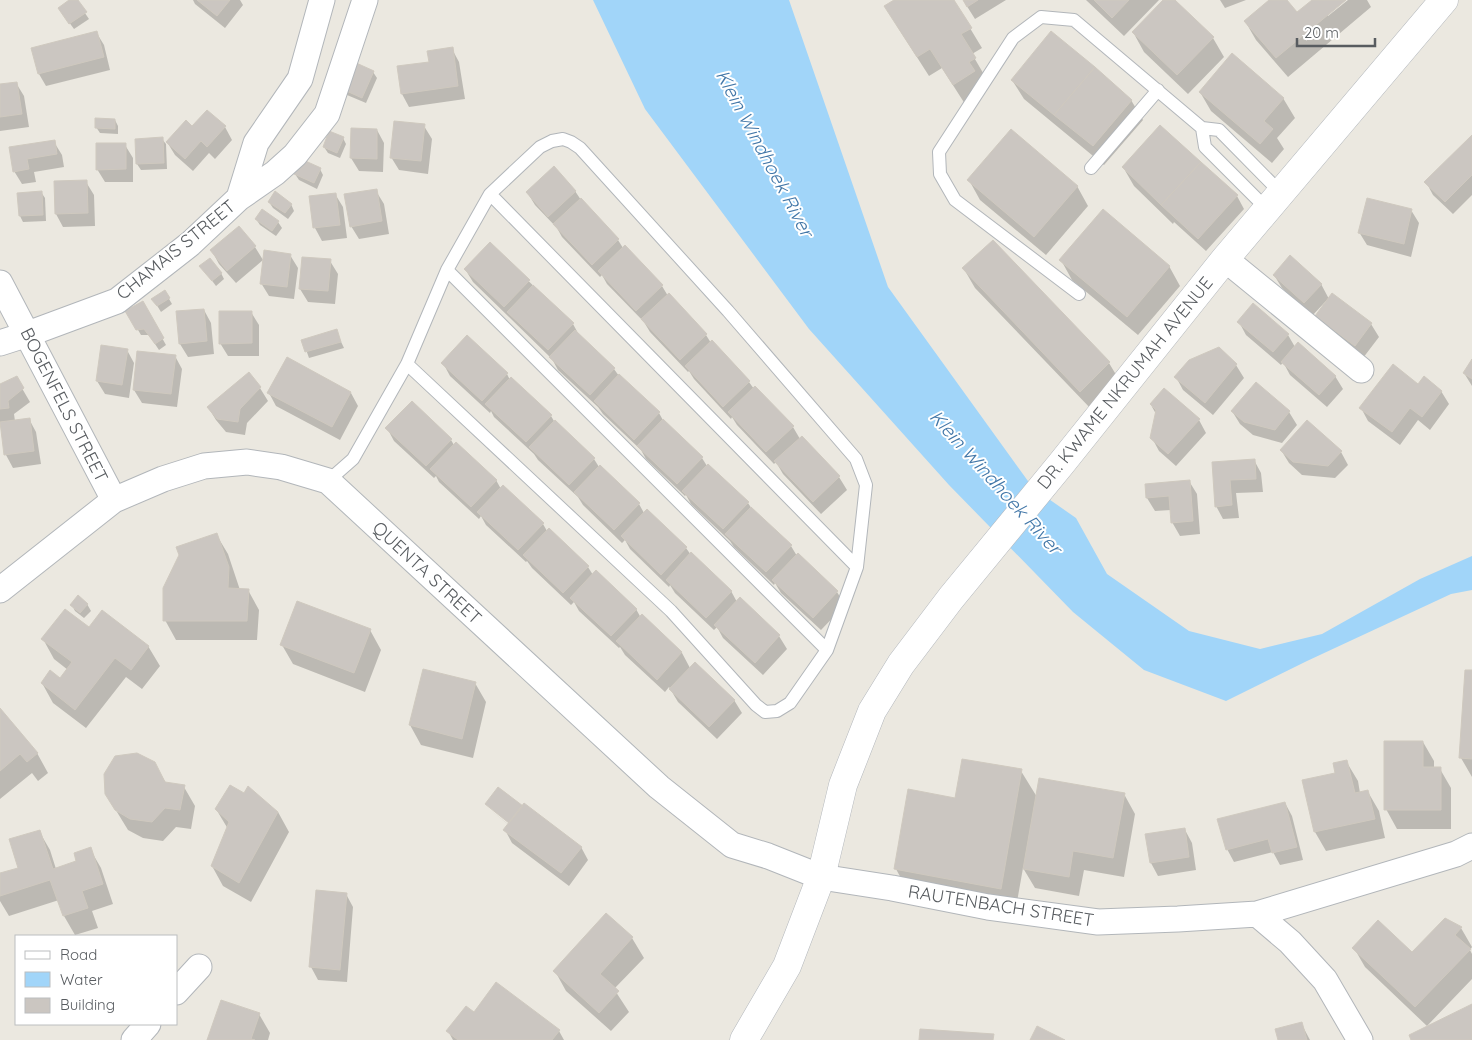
<svg xmlns="http://www.w3.org/2000/svg" width="1472" height="1040" font-family="Quicksand,sans-serif">
<style>
.water{fill:#a1d5f9}
.shadow{fill:#0003}
.building{fill:#cbc6c1;stroke:#cfc9bf}
.lines{fill:none;stroke-linecap:round;stroke-linejoin:round}
.lane-casing{stroke:#b2b6ba;stroke-width:14}
.street-casing{stroke:#b2b6ba;stroke-width:27}
.secondary-casing{stroke:#b3b7bc;stroke-width:29}
.lane{stroke:#fff;stroke-width:12}
.street{stroke:#fff;stroke-width:25}
.secondary{stroke:#fff;stroke-width:28}
.labels{text-anchor:middle;stroke-width:4;stroke-linejoin:round;paint-order:stroke}
.street-label{font-size:18px;fill:#585c60;stroke:#fff}
.water-label{font-size:19px;font-style:italic;fill:#4277a8;stroke:#fff}
</style>
<rect width="100%" height="100%" fill="#ebe8e0"/>
<path class="water" d="M593 0H789L888 287 1033 488 1076 518 1107 574 1189 631 1260 649 1322 634 1420 579 1472 556V590L1451 594 1307 661 1226 701 1144 670 1073 612 949 485 809 329 645 109Z"/>
<path class="shadow" d="M71 0H76L89 19 74 29 63 14Z
M193 0H240L243 5 225 28 195 4Z
M897 0H953L982 48 972 54 986 78 965 104 942 68 929 76 897 26Z
M963 0H1006L975 19Z
M1086 0H1159L1124 36Z
M1165 0H1173L1213 38 1224 57 1188 94 1144 52 1133 32Z
M1220 0H1246L1225 8Z
M1271 0H1285L1297 14 1314 0H1344L1328 13V16L1348 0H1367L1371 7 1288 77 1256 40 1245 21Z
M96 32 104 45 110 70 46 86 39 74Z
M452 49 459 62 465 99 409 107 402 94 430 63Z
M373 72 377 78 366 103 347 95 343 89Z
M1012 80 1131 100 1143 120 1104 165 1024 99Z
M16 83 24 96 29 127 0 131V85Z
M1200 92 1283 98 1295 118 1277 138 1284 149 1272 163 1211 111Z
M115 120 118 126V134L100 133 96 127Z
M424 126 432 139 428 174 399 170 391 157Z
M192 127H225L232 140 215 159 209 153 193 171 175 155 167 142Z
M377 130 384 143 383 172 359 171 351 158Z
M1472 137V195L1453 214 1433 195 1426 182Z
M343 138 346 144 340 158 328 153 324 147Z
M162 139 166 144 167 169 141 170 137 164Z
M54 142 62 155 64 167 34 172 36 182 22 184 14 171 11 148Z
M125 145 133 158V182H105L97 169Z
M1123 167 1237 196 1244 209 1206 251 1174 222 1173 224 1134 186Z
M320 169 323 175 317 189 299 180 295 174Z
M969 180 1077 186 1088 206 1046 255 980 200Z
M86 182 94 195 95 226 63 227 56 214Z
M376 191 384 204 389 234 359 239 351 226Z
M575 191 581 200 618 240 623 248 625 246 662 286 668 296 706 335 711 343 749 382 754 389 793 427 800 439 802 437 839 477 847 490 821 514 783 474 776 462 774 464 737 425 732 417 731 419 694 379 689 371 688 372 650 332 644 322 607 284 602 275 600 277 562 237 557 228 535 205 527 192Z
M41 192 45 198 46 221 23 222 20 216Z
M335 194 343 207 347 238 322 241 315 228Z
M269 202 291 204 294 211 288 219 273 208Z
M1411 210 1419 223 1411 257 1367 245 1359 232Z
M256 219 278 222 282 228 276 236 260 225Z
M239 228 255 247 263 260 236 283 219 264 212 251Z
M993 241 1109 363 1121 383 1092 410 975 288 964 269Z
M490 244 573 324 579 335 614 369 619 376 659 413 664 422 702 458 707 466 748 503 752 509 791 546 797 556 837 592 845 605 821 630 781 593 775 583 774 585 734 547 730 541 691 504 686 495 685 496 646 459 641 450 603 414 598 407 558 370 552 359 473 282 465 269Z
M290 255 298 268 294 299 269 296 261 283Z
M1061 260 1169 266 1180 286 1138 335 1072 280Z
M330 261 338 274 335 304 308 302 300 289Z
M201 266 221 273 224 279 216 286Z
M1274 275 1321 284 1329 299 1333 295 1371 324 1379 337 1363 358 1324 329 1316 316 1327 302 1326 301 1312 316 1282 288Z
M165 292 172 304 161 312 153 299Z
M142 302 166 345 159 350 149 335H141L127 311Z
M204 310 211 323 214 354 188 357 180 344Z
M251 312 259 325V356H228L220 343Z
M1239 322 1288 335 1295 347 1335 376 1343 389 1327 407 1290 375 1283 362 1281 365 1246 335Z
M336 331 344 348 309 358 303 341Z
M1218 348 1236 365 1244 378 1213 415 1183 390 1176 377Z
M127 350 134 363 129 398 105 394 97 381Z
M175 356 182 369 177 407 142 403 134 390Z
M1472 361V386L1464 373Z
M443 363 507 374 510 380 551 416 554 421 594 459 599 467 639 504 644 513 647 510 686 548 691 555 731 591 737 602 740 599 779 636 787 649 763 675 723 638 717 627 714 630 675 593 670 585 669 587 630 549 625 540 622 543 583 505 578 497 538 460 534 454 494 417 491 411 490 413 450 376Z
M249 374 260 388 268 401 247 423 245 435 226 432 216 420 208 407Z
M16 378 30 402 14 414 15 421 29 419 36 432 41 464 13 468 6 455 0 423V386Z
M1418 386 1441 391 1449 404 1430 430 1418 420 1400 445 1368 421 1361 408Z
M269 393H351L358 406 340 440 276 406Z
M1151 405 1199 420 1206 433 1176 466 1159 451 1152 438 1156 414Z
M1232 411 1289 412 1297 425 1282 443 1253 435 1240 424Z
M1307 422 1341 452 1348 465 1335 478 1302 475 1289 463 1281 450Z
M387 428 451 440 454 445 496 480 501 489 543 524 547 531 588 567 593 575 636 609 641 618 642 616 682 653 690 668 734 700 742 713 717 739 678 702 669 687 665 692 625 655 620 647 619 648 579 611 574 602 571 605 532 568 527 561 526 562 486 525 481 516 479 519 439 482 436 476 434 478 394 441Z
M1254 460 1261 473 1263 492 1236 493 1239 518 1223 519 1216 506 1213 463Z
M1189 481 1197 494 1200 534 1180 536 1172 522 1171 510 1155 511 1147 498 1146 485Z
M216 534 228 554 240 590H248L259 610 257 640H176L165 620Z
M87 604 91 611 84 618 75 611 72 605Z
M89 629 148 646 160 666 142 689 126 677 86 728 53 703 42 683 60 680 68 670 54 659 43 639Z
M370 630 381 650 365 692 293 664 282 645Z
M1472 671V777L1461 758Z
M475 683 486 702 473 758 421 745 410 725Z
M0 710 37 753 48 773 38 781 32 773 0 799Z
M1423 742 1434 761V768L1440 769 1451 788V829H1397L1386 809Z
M1346 761 1358 781 1360 793 1368 792 1379 811 1385 838 1326 851 1315 832 1336 774Z
M154 763 166 783 184 787 195 806 191 829 176 827 163 841 143 838 128 830 106 794Z
M1021 771 1037 797 1124 794 1135 814 1124 877 1084 870 1079 896 1035 888 1023 868 1015 913 910 895 896 869 956 799Z
M244 794 278 812 289 832 251 902 223 886 212 866 228 829 216 809Z
M1285 803 1292 816 1303 860 1280 865 1273 852 1234 862 1227 849Z
M489 809 510 826 581 847 588 860 569 886 512 843 505 830 509 825Z
M1185 830 1192 843 1196 870 1158 876 1151 863 1147 835Z
M39 831 50 850 56 869 78 861 90 849 101 868 113 904 92 911 98 928 75 935 64 916 59 900 9 916 0 901V875L20 868Z
M346 894 353 907 347 982 318 980 311 967Z
M606 914 632 938 644 958 614 989 629 1012 611 1031 566 991 555 971Z
M1445 919 1461 928 1472 947 1470 950 1472 954V979L1427 1026 1365 967 1354 948 1412 954Z
M474 1013 559 1031 564 1040H453L448 1031Z
M259 1014 270 1033 268 1040H208Z
M1301 1023 1310 1040H1279Z"/>
<path class="building" d="M69 0H78L87 12 69 24 58 8Z
M197 0H230L217 16Z
M894 0H954L972 28 961 34 976 58 969 62 975 71 953 85 930 49 917 57 884 6Z
M963 0H978L967 7Z
M1094 0H1129L1112 18Z
M1163 0H1175L1214 37 1177 75 1132 32Z
M1269 0H1287L1297 12 1312 0H1346L1276 58 1244 21Z
M97 31 104 57 38 74 31 48Z
M1051 31 1095 67 1054 115 1011 80Z
M453 47 458 86 401 94 397 66 429 62 427 51Z
M1232 53 1284 98 1264 121 1273 129 1260 144 1199 92Z
M354 62 374 71 362 98 342 89Z
M1095 67 1132 100 1093 146 1054 115Z
M17 82 22 114 0 117V84Z
M207 110 226 126 207 147 201 141 185 159 166 142 186 120 192 126Z
M95 118 115 119V129L95 128Z
M394 121 425 124 421 161 390 158Z
M1160 125 1201 162 1161 205 1122 167Z
M351 128 377 129V159L350 158Z
M1011 129 1078 186 1034 237 967 180Z
M329 131 344 137 337 153 323 147Z
M1472 135V175L1445 202 1424 182Z
M163 137 164 163 136 164 135 139Z
M55 140 57 154 27 159 29 169 13 172 9 147Z
M96 143H126V169L96 170Z
M301 159 321 168 314 183 294 174Z
M1201 162 1238 195 1198 239 1161 205Z
M554 166 576 191 548 217 526 192Z
M87 180 88 213 55 214 54 181Z
M377 189 382 221 350 227 344 194Z
M42 191 43 215 19 216 17 193Z
M275 191 292 204 285 213 268 202Z
M336 193 340 225 313 228 309 196Z
M581 198 619 239 592 265 553 224Z
M1367 198 1412 209 1404 244 1358 233Z
M262 209 279 221 272 231 255 219Z
M1103 209 1170 266 1127 317 1059 260Z
M239 226 256 246 227 271 210 250Z
M993 240 1110 362 1080 392 962 268Z
M490 242 530 280 504 307 464 269Z
M625 245 663 285 636 311 598 271Z
M264 250 291 254 287 287 260 284Z
M1290 255 1322 284 1304 303 1273 275Z
M302 257 331 259 328 291 299 289Z
M210 258 222 273 212 281 199 266Z
M533 285 574 323 548 350 507 312Z
M165 290 170 298 157 306 151 299Z
M669 293 707 334 680 360 641 319Z
M1332 293 1372 323 1355 346 1315 316Z
M143 301 164 338 155 344 144 329 136 330 125 311Z
M1253 303 1289 334 1273 352 1237 322Z
M204 309 207 341 179 344 176 311Z
M219 311H252V343L219 344Z
M337 329 341 342 305 352 301 340Z
M575 330 615 368 590 395 549 357Z
M467 335 508 373 482 401 441 363Z
M712 340 750 381 723 407 685 366Z
M1298 342 1336 376 1319 395 1281 362Z
M101 345 128 349 122 385 96 381Z
M1219 347 1237 364 1205 403 1174 377 1189 360Z
M137 351 176 355 171 394 133 390Z
M287 357 351 392 332 427 267 393Z
M1472 359V379L1463 373Z
M1393 364 1418 384 1424 376 1442 391 1422 417 1410 408 1392 432 1359 408Z
M249 372 261 387 240 409 238 422 217 419 207 407Z
M619 374 660 412 634 440 594 401Z
M17 376 24 388 8 401 9 408 0 409V384Z
M511 377 552 415 526 442 485 404Z
M1256 382 1290 411 1275 430 1244 422 1231 411Z
M755 386 794 426 766 452 728 412Z
M1164 388 1200 419 1168 454 1150 438 1156 410 1150 404Z
M412 401 452 439 426 466 385 428Z
M30 418 34 451 4 455 0 422Z
M663 419 703 457 677 484 637 446Z
M555 420 595 458 569 485 529 447Z
M1307 420 1342 451 1328 466 1293 462 1280 450Z
M802 436 840 476 813 502 774 461Z
M456 442 497 480 471 507 430 469Z
M1255 459 1256 479 1230 480 1232 505 1215 507 1212 462Z
M708 464 749 502 723 529 682 491Z
M600 465 640 503 614 530 574 492Z
M1190 480 1193 521 1171 523 1169 496 1146 498 1145 484Z
M503 485 544 523 518 550 477 512Z
M751 507 792 545 766 572 725 534Z
M647 509 687 547 661 575 621 536Z
M549 528 589 566 563 593 523 555Z
M217 533 229 567 228 588 249 589 247 621H163V588L179 555 176 547Z
M691 552 732 591 706 618 666 580Z
M798 553 838 591 813 618 772 580Z
M596 570 637 609 611 636 570 598Z
M78 595 88 604 80 613 70 605Z
M740 597 780 635 755 663 714 625Z
M297 601 371 629 354 673 280 645Z
M65 609 89 627 102 610 149 646 131 670 115 658 75 710 41 683 50 670 60 678 72 662 41 639Z
M642 614 682 652 657 680 616 641Z
M695 662 735 700 709 727 669 689Z
M423 669 476 682 462 739 409 725Z
M1465 670H1472V759L1459 758Z
M0 708 38 753 27 762 20 754 0 771Z
M1384 741H1423V767H1441V810H1384Z
M137 753 155 762 165 782 185 785 180 810 165 808 152 822 130 819 115 810 105 794 104 774 115 756Z
M962 759 1022 769 1001 889 894 869 908 789 955 798Z
M1347 760 1355 793 1368 790 1375 819 1314 832 1302 780 1335 773 1333 763Z
M1039 778 1125 793 1113 858 1073 851 1069 877 1023 869Z
M230 785 244 793 248 786 278 812 239 883 211 866 229 822 215 809Z
M498 787 523 806 509 823 485 804Z
M1285 802 1297 847 1272 853 1268 839 1226 850 1217 819Z
M524 803 582 847 561 873 503 830Z
M1185 828 1189 857 1150 863 1145 834Z
M40 830 53 869 76 861 74 853 91 847 103 884 82 891 88 908 63 916 50 880 0 896V873L18 868 9 839Z
M316 890 347 893 340 970 309 967Z
M606 913 633 937 600 974 619 991 599 1013 553 971Z
M1445 918 1462 927 1455 935 1471 949 1415 1007 1352 948 1378 920 1412 952Z
M496 982 560 1030 552 1040H458L446 1031 466 1006 474 1012Z
M221 1000 260 1013 251 1039 255 1040H207Z
M1472 1004V1040H1411L1409 1035Z
M1302 1022 1307 1040H1278L1275 1029Z
M1037 1026 1065 1040H1030Z
M920 1029 994 1034 993 1040H919Z"/>
<g class="lines">
<g class="lane-casing">
<path id="lane" d="M1202 128 1205 147 1267 209
M1091 168 1158 90
M490 194 857 567
M447 270 827 650
M1079 294 955 200 940 174 939 152 1013 38 1041 17 1074 20 1202 128 1219 130 1281 193
M328 481 353 459 407 364 447 270 490 194 540 147 552 141 563 139 571 142 580 148 728 311 856 459 866 485 857 567 827 650 790 703 777 711 765 712 756 705 671 611 407 364"/>
</g>
<g class="street-casing">
<path id="street" d="M239 198 256 143 300 79 322 0
M1225 259 1361 370
M0 283 114 500
M0 343 28 334 117 301 190 244 239 198 275 173 295 155 327 114 365 0
M0 590 114 500 163 479 204 466 247 462 281 467 328 481 659 787 732 845 768 856 821 877 892 888 988 907 1098 922 1178 919 1257 914 1456 854 1472 846
M1257 914 1290 942 1325 980 1360 1040
M176 992 199 967
M134 1040 148 1024"/>
</g>
<g class="secondary-casing">
<path id="secondary" d="M744 1040 787 966 821 877 843 785 872 711 901 664 951 598 1061 464 1225 259 1444 0"/>
</g>
<use href="#lane" class="lane"/>
<use href="#street" class="street"/>
<use href="#secondary" class="secondary"/>
</g>
<g class="labels">
<g class="street-label">
<text transform="translate(176 250) rotate(-39)" y="6">CHAMAIS STREET</text>
<text transform="translate(1125 383) rotate(-51)" y="6">DR. KWAME NKRUMAH AVENUE</text>
<text transform="translate(64 405) rotate(63)" y="6">BOGENFELS STREET</text>
<text transform="translate(427 573) rotate(43)" y="6">QUENTA STREET</text>
<text transform="translate(1001 906) rotate(9)" y="6">RAUTENBACH STREET</text>
</g>
<g class="water-label">
<text transform="translate(765 153) rotate(62)" y="7">Klein Windhoek River</text>
<text transform="translate(996 482) rotate(48)" y="7">Klein Windhoek River</text>
</g>
</g>
<rect x="15" y="935" width="162" height="90" fill="#ffffff" stroke="#bcbebf"/>
<rect x="25" y="951" width="25" height="8" fill="#ffffff" stroke="#bcbebf"/>
<text x="60" y="960" font-size="15" fill="#585c60">Road</text>
<rect x="25" y="972" width="25" height="15" fill="#a1d5f9" stroke="#bcbebf"/>
<text x="60" y="985" font-size="15" fill="#585c60">Water</text>
<rect x="25" y="998" width="25" height="15" fill="#cbc6c1" stroke="#bcbebf"/>
<text x="60" y="1010" font-size="15" fill="#585c60">Building</text>
<path d="M1297 38v8h78v-8" fill="none" stroke="#585c60" stroke-width="2.5"/>
<text x="1304" y="38" font-size="15" fill="#585c60" stroke="#ffffff" stroke-width="4" paint-order="stroke">20 m</text>
</svg>
